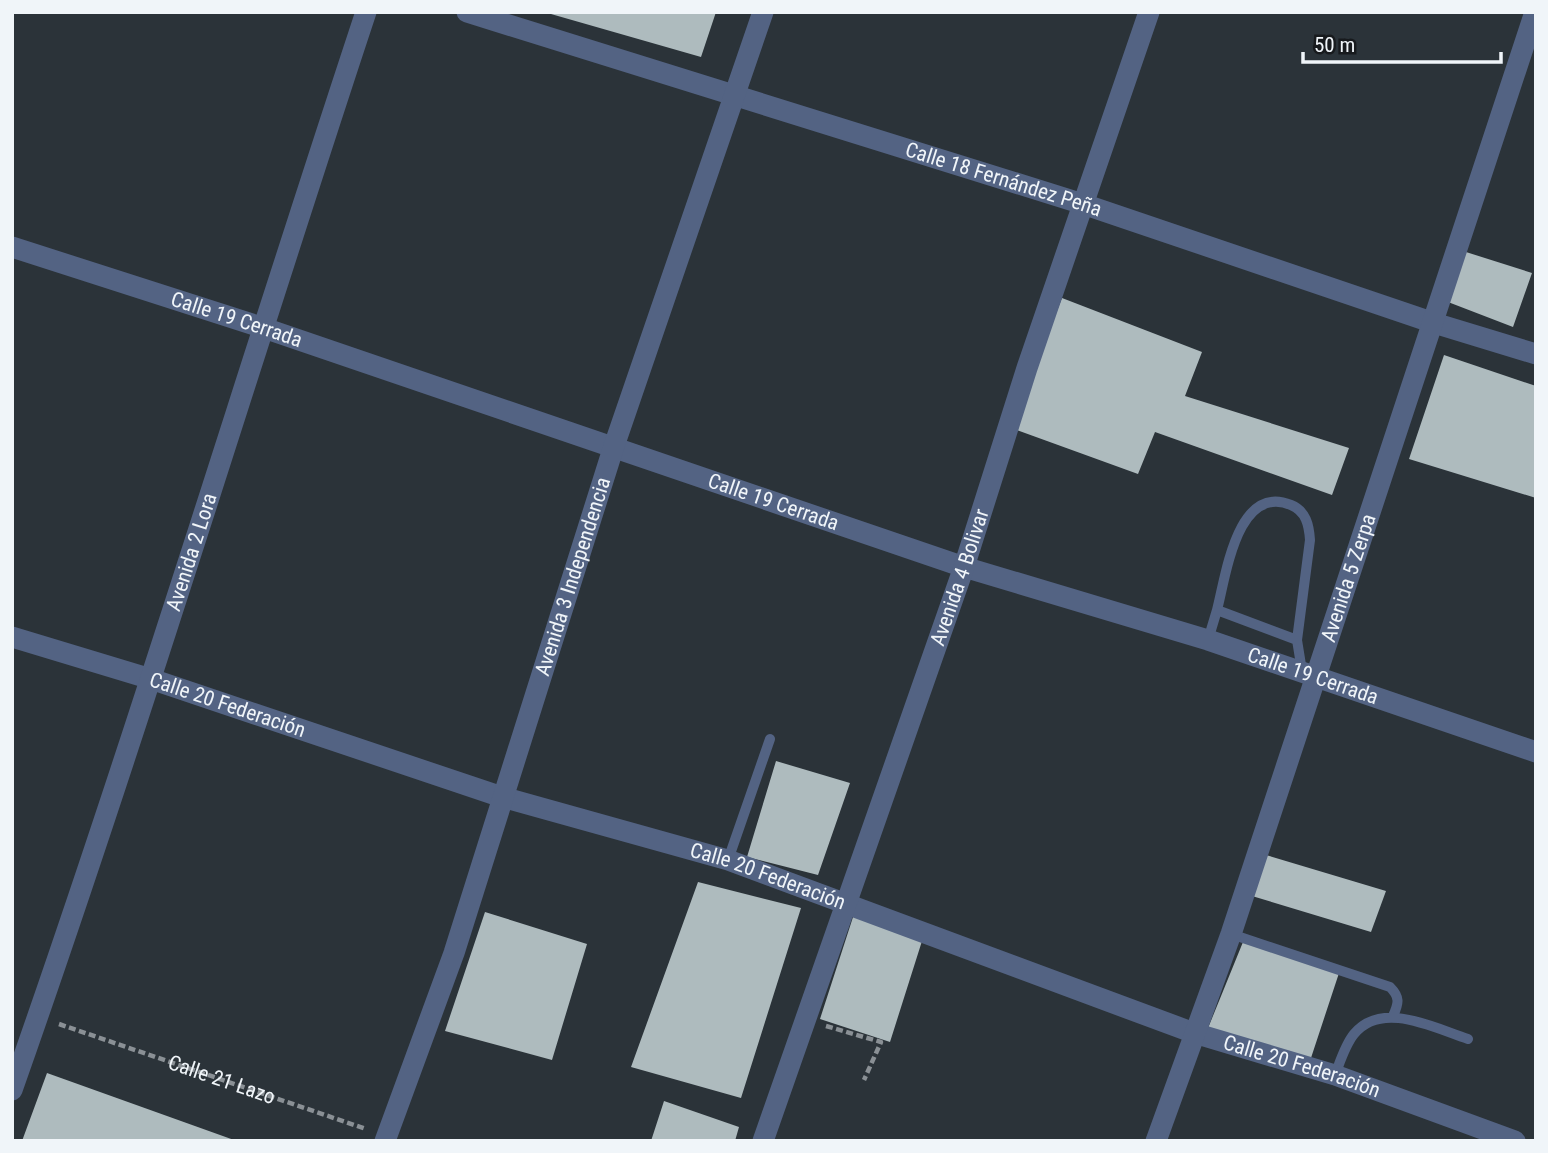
<svg xmlns="http://www.w3.org/2000/svg" width="1548" height="1153" font-family="'Roboto Condensed',sans-serif">
<style>
.building{fill:#aebbbe}
.lines{fill:none;stroke-linecap:round;stroke-linejoin:round}
.path{stroke:#8a9095;stroke-width:4.5;stroke-dasharray:7 3.5;stroke-linecap:butt}
.lane{stroke:#536383;stroke-width:10}
.street{stroke:#536383;stroke-width:21}
.labels{text-anchor:middle;stroke-width:7;stroke-linejoin:round;paint-order:stroke}
.street-label{font-size:21px;fill:#f0f5f9;stroke:#171a1d}
</style>
<rect width="100%" height="100%" fill="#2b3339"/>
<path class="building" d="M544 12H716L701 57Z
M1466 252 1532 273 1513 327 1448 302Z
M1062 298 1202 352 1185 396 1349 448 1332 495 1155 432 1138 474 1011 428Z
M1444 355 1536 386V498L1409 459Z
M776 761 850 783 818 875 747 857Z
M1266 855 1386 891 1371 932 1252 896Z
M698 882 801 908 741 1098 631 1067Z
M485 912 587 944 552 1060 445 1031Z
M854 914 922 941 890 1042 820 1019Z
M1243 942 1340 970 1309 1064 1206 1033Z
M47 1073 234 1140V1141H22Z
M664 1101 739 1127 735 1141H651Z"/>
<g class="lines">
<g class="path">
<path id="s1" d="M59 1024 366 1129"/>
<path d="M826 1026 881 1042 864 1080"/>
</g>
<path class="lane" d="M1217 610C1226 576 1237 483 1291 505 1306 511 1309 525 1310 540L1297 640 1302 671
M1208 640 1217 610 1297 640
M728 860 770 739
M1231 934 1390 987C1400 997 1399 1003 1393 1016
M1335 1075C1340 1062 1345 1045 1354 1034 1382 1000 1434 1028 1468 1039"/>
<g class="street">
<path id="s2" d="M467 12 1083 204 1434 323 1536 354"/>
<path id="s3" d="M12 247 261 327 964 567 1208 640 1536 752"/>
<path id="s4" d="M12 637 151 679 502 797 728 860 1194 1033 1335 1075 1515 1141"/>
<path id="s5" d="M12 1090C138 733 247 371 366 12"/>
<path id="s6" d="M385 1141 454 953 613 449 763 12"/>
<path id="s7" d="M763 1141 964 567 1027 368 1149 12"/>
<path id="s8" d="M1156 1141 1231 934 1535 12"/>
</g>
</g>
<g class="labels">
<g class="street-label">
<text dy="7" stroke="none"><textPath href="#s2" startOffset="562">Calle 18 Fernández Peña</textPath></text>
<text dy="7" stroke="none"><textPath href="#s3" startOffset="236">Calle 19 Cerrada</textPath></text>
<text dy="7" stroke="none"><textPath href="#s3" startOffset="803">Calle 19 Cerrada</textPath></text>
<text dy="7" stroke="none"><textPath href="#s5" startOffset="567">Avenida 2 Lora</textPath></text>
<text dy="7" stroke="none"><textPath href="#s6" startOffset="595">Avenida 3 Independencia</textPath></text>
<text dy="7" stroke="none"><textPath href="#s7" startOffset="597">Avenida 4 Bolivar</textPath></text>
<text dy="7" stroke="none"><textPath href="#s8" startOffset="595">Avenida 5 Zerpa</textPath></text>
<text dy="7" stroke="none"><textPath href="#s3" startOffset="1370">Calle 19 Cerrada</textPath></text>
<text dy="7" stroke="none"><textPath href="#s4" startOffset="226">Calle 20 Federación</textPath></text>
<text dy="7" stroke="none"><textPath href="#s4" startOffset="793">Calle 20 Federación</textPath></text>
<text dy="7" stroke="none"><textPath href="#s4" startOffset="1360">Calle 20 Federación</textPath></text>
<text dy="7" stroke="none"><textPath href="#s1" startOffset="172">Calle 21 Lazo</textPath></text>
</g>
</g>
<rect width="1548" height="1153" fill="none" stroke="#f0f5f9" stroke-width="28"/>
<path d="M1303 52v10h198v-10" fill="none" stroke="#f0f5f9" stroke-width="3.5"/>
<text x="1314" y="52" font-size="21" fill="#f0f5f9" stroke="#171a1d" stroke-width="5" paint-order="stroke">50 m</text>
</svg>
